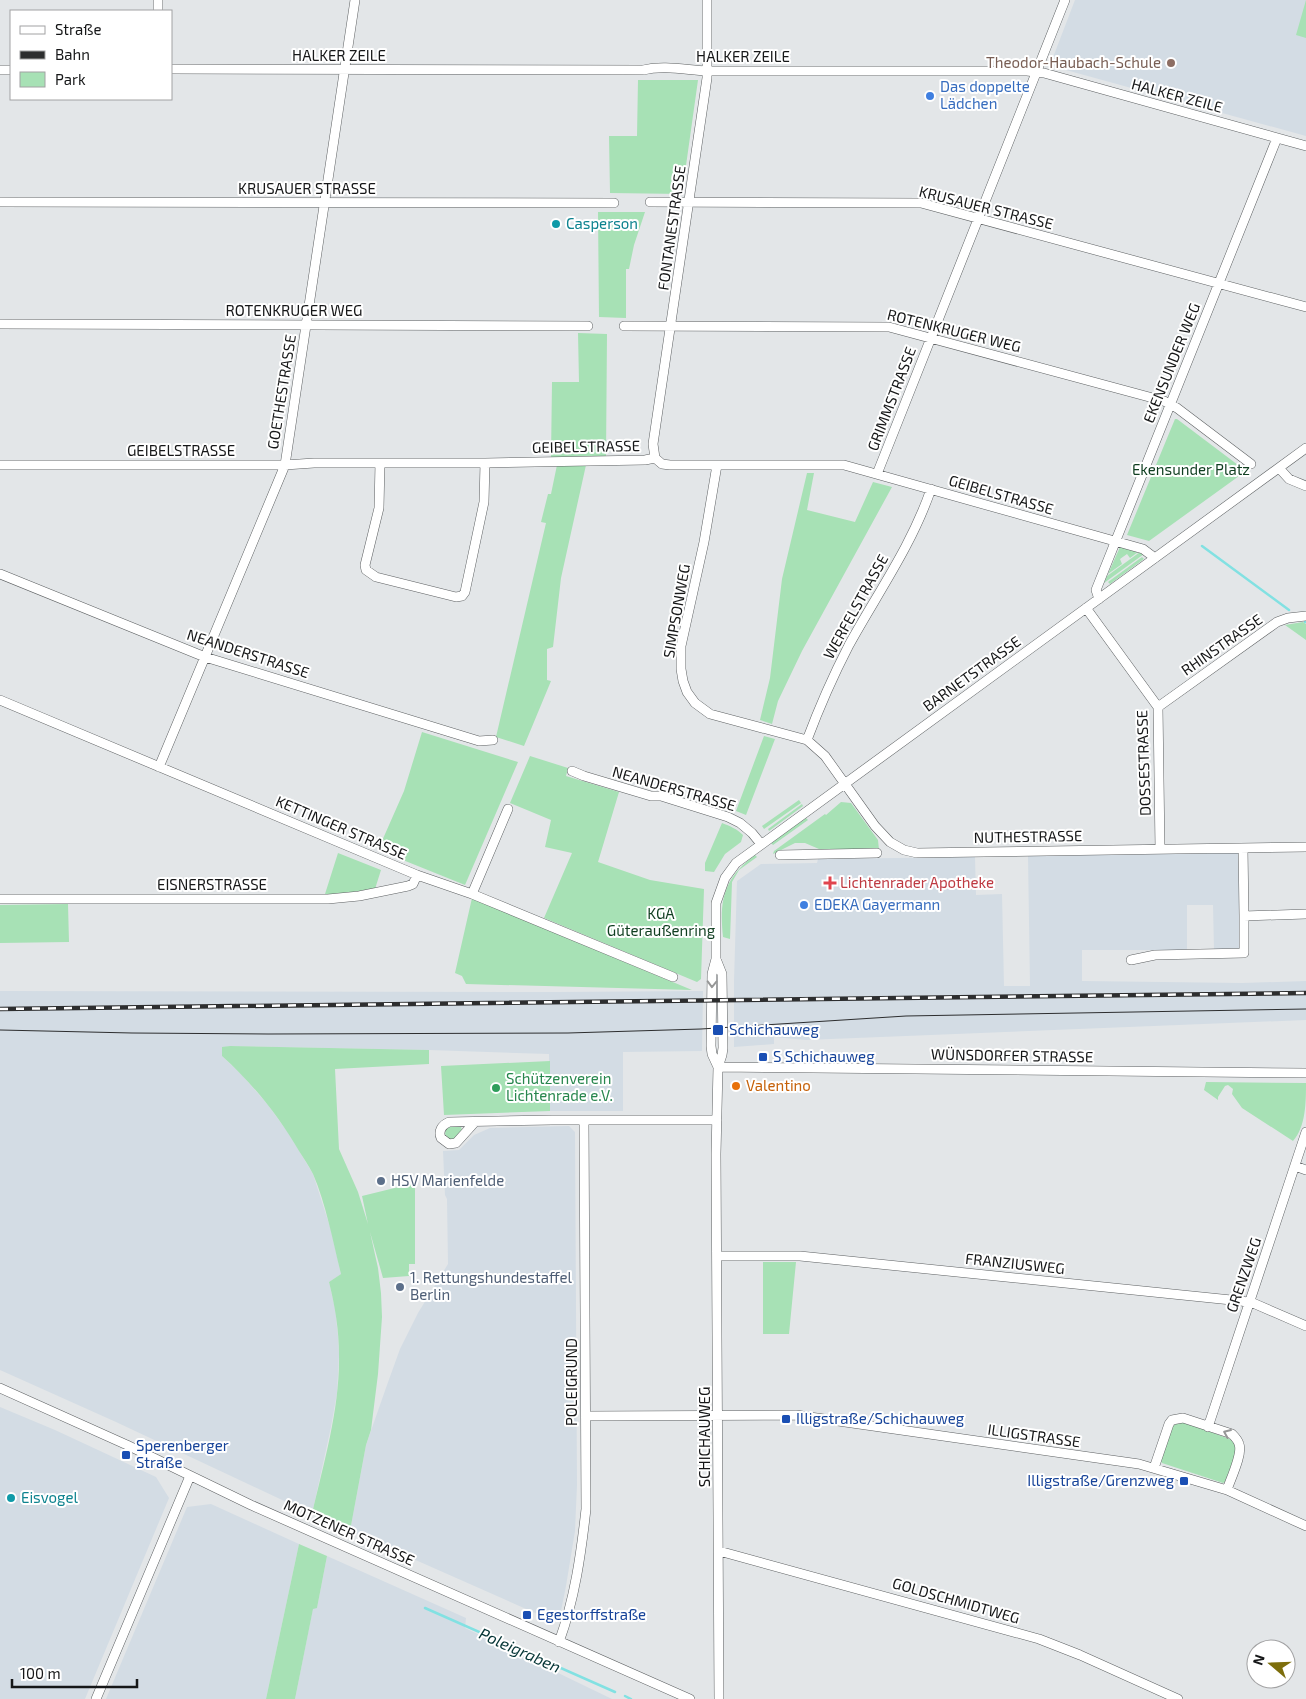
<svg xmlns="http://www.w3.org/2000/svg" width="1306" height="1699" font-family="'Exo 2',sans-serif">
<style>
.built{fill:#d3dce4}
.green{fill:#a7e1b5}
.lines{fill:none;stroke-linecap:round;stroke-linejoin:round}
.stream{stroke:#82e1e2;stroke-width:2.5}
.minor-casing{stroke:#5d6062;stroke-width:10}
.minor{stroke:#fff;stroke-width:9}
.tram{stroke:#2d2e2f;stroke-width:1}
.rail-casing{stroke:#2d2e2f;stroke-width:4.5}
.rail{stroke:#fff;stroke-width:2.5;stroke-dasharray:8;stroke-linecap:butt}
.oneway{stroke:#969797}
.education-dot{fill:#8d6e63;stroke:#fff;stroke-width:2}
.shop-dot{fill:#3f7fe0;stroke:#fff;stroke-width:2}
.culture-dot{fill:#0f9aa8;stroke:#fff;stroke-width:2}
.health-dot{fill:#e0444e;stroke:#fff;stroke-width:2}
.transit-dot{fill:#1a4fb4;stroke:#fff;stroke-width:2}
.food-dot{fill:#e8710a;stroke:#fff;stroke-width:2}
.leisure-dot{fill:#2e9e5b;stroke:#fff;stroke-width:2}
.service-dot{fill:#5c6f8a;stroke:#fff;stroke-width:2}
.labels{text-anchor:middle;stroke-width:4;stroke-linejoin:round;paint-order:stroke}
.street-label{font-size:15px;fill:#161718;stroke:#fff}
.education-label{font-size:15px;fill:#785e54;stroke:#fff;text-anchor:end}
.shop-label{font-size:15px;fill:#366cbe;stroke:#fff;text-anchor:start}
.culture-label{font-size:15px;fill:#0d838f;stroke:#fff;text-anchor:start}
.park-label{font-size:15px;fill:#0f3e20;stroke:#fff}
.health-label{font-size:15px;fill:#be3a42;stroke:#fff;text-anchor:start}
.transit-label{font-size:15px;fill:#164399;stroke:#fff;text-anchor:start}
.leisure-label{font-size:15px;fill:#27864d;stroke:#fff;text-anchor:start}
.food-label{font-size:15px;fill:#c56008;stroke:#fff;text-anchor:start}
.service-label{font-size:15px;fill:#4e5e75;stroke:#fff;text-anchor:start}
.water-label{font-size:16px;font-style:italic;fill:#043435;stroke:#fff}
</style>
<rect width="100%" height="100%" fill="#e3e6e8"/>
<path class="built" d="M1075 0H1306V136L1055 67 1052 60Z
M1238 853 1240 949 1214 950 1213 905H1187V950H1082V981L1242 983 1306 981V1020L806 1040 774 1037V1044L734 1047V981L737 881 761 864 817 863 818 859 975 857 976 895 1002 894 1004 986H1030L1028 856Z
M0 991 558 992 703 991 702 1051 623 1052V1111H550L549 1054 429 1050 230 1046 222 1048V1056L242 1075 268 1105 289 1134 313 1174 331 1230 341 1274 329 1282 335 1308 338 1336 339 1355 337 1393 331 1427 312 1514 116 1422 0 1370Z
M569 1126 575 1132 577 1485 575 1531 566 1586 560 1616 551 1620 350 1531 366 1445 387 1385 400 1349 418 1313 448 1264 447 1199 445 1195 443 1151 459 1150 474 1135 490 1128Z
M0 1407 55 1430 156 1477 169 1498 85 1699H0Z
M211 1504 299 1544 266 1699H106L187 1507Z
M327 1556 466 1618 465 1628 612 1699H295L313 1608H317Z"/>
<path class="green" d="M1306 0V38L1296 35Z
M638 80H698L682 194 610 193 609 136H637Z
M598 212H645L634 245 629 269H626V318L599 317Z
M578 333 607 334 606 457H551L552 382H579Z
M1175 419H1177L1246 471 1149 541 1127 535Z
M557 465H586L561 578 553 647 547 649V680L551 681 524 746 496 737 546 523 541 522 548 494H551Z
M807 473H814L807 510 855 522 873 482 892 487 802 651 778 701 772 724 760 720 770 678 782 579Z
M1120 547 1138 552 1130 558 1127 554 1120 559 1122 564 1108 574Z
M1140 552 1144 554 1104 583 1107 576Z
M1142 557 1144 559 1110 584 1108 582Z
M1303 622 1306 624V640L1285 625Z
M422 732 518 762 465 885 378 850 404 791Z
M764 736 775 739 746 815 736 811Z
M530 756 568 768 566 776 619 792 598 862 650 880 704 889 701 979 697 982 544 918 572 853 545 847 551 820 510 803Z
M799 800 801 803 764 829 762 826Z
M841 802 851 803 878 840 879 850 826 852 805 843H795L773 854 774 851 825 814 826 815Z
M802 804 803 806 769 831 768 829Z
M806 818 808 820 773 845 771 843Z
M722 823C730 826 737 829 743 835L741 842 725 854 714 872 705 871V863Z
M338 853 381 870 375 889 338 894H325Z
M755 855 757 857 739 870 732 882 730 939 723 937C719 900 724 878 755 855Z
M472 898 483 903 692 990 466 984 462 976 455 973Z
M68 904 69 942 0 943V905Z
M230 1046 429 1050V1064L335 1069 339 1149 358 1192 368 1224 362 1196 415 1183V1264H409V1276L383 1278 370 1232 378 1268 381 1293 382 1317 378 1374 371 1430 366 1445 350 1531 312 1514C324 1462 340 1408 339 1355 339 1330 335 1306 329 1282L341 1274C333 1242 326 1204 313 1174 309 1166 304 1159 299 1151 278 1115 253 1084 222 1056V1047Z
M550 1061V1111L444 1115 441 1066Z
M1206 1082 1306 1083C1306 1101 1306 1127 1293 1141L1242 1108 1232 1094 1233 1089 1228 1085 1225 1086 1218 1097V1100L1204 1090Z
M450 1127H461L462 1130 454 1139H449L445 1134 446 1129Z
M763 1262H796L789 1334H763Z
M1184 1422 1235 1441 1237 1450 1225 1482 1223 1483 1162 1463 1161 1461 1173 1426 1178 1423Z
M299 1544 327 1556 317 1608 313 1609 295 1699H266Z"/>
<g class="lines">
<path class="stream" d="M1202 546 1289 610
M1305 622H1306
M425 1608 615 1692
M625 1696 631 1699"/>
<g class="minor-casing">
<path id="minor" d="M158 0V11
M171 69 643 70C664 65 686 70 707 71H1027L1044 73 1306 146
M0 70H11
M0 202 614 203
M650 202 921 203 1306 307
M0 324 588 326
M624 326 889 327 1164 401 1177 408 1251 464
M655 458 653 444 707 78V0
M380 463 379 508 365 565 366 570 376 577 456 597 462 596 465 592 484 502 485 463
M0 465H285L314 463H485L645 460 655 458 662 464 670 465H844L1143 549 1155 558
M717 465 704 542 681 646V669L683 681 687 692 695 703 710 714 807 740 825 756 875 826 890 842 904 850 917 853 1306 847
M1279 468 1289 479 1306 486
M877 474 1065 0
M0 574 205 657 479 741 493 740
M1099 599 1096 590 1277 138
M1086 608 1158 707 1160 849
M0 700 417 875 472 894 673 977
M1158 707 1277 622 1288 618 1306 616
M807 740C819 708 833 676 849 645 877 594 912 545 931 489
M159 767 285 465 355 0
M572 771 584 776 651 796H661L728 817 740 823 752 833 761 844
M1243 848 1244 916 1306 914
M780 855 877 853
M472 894 508 809
M0 899H328L359 896 408 886 413 884 417 875
M716 959 722 974 723 1048 722 1055 718 1067 716 1154 719 1699
M1131 960 1155 955 1244 953V916
M718 1067 712 1054 711 1046 712 974 716 959V903L725 878 736 863 1306 448
M718 1067 1306 1073
M475 1122 456 1143 449 1144 441 1138C438 1131 442 1125 449 1122L552 1120H717
M1295 1166 1306 1170
M717 1256H800L1241 1301 1253 1303 1306 1326
M0 1388 127 1445 251 1505 690 1699
M586 1416 796 1415 1139 1464 1227 1490 1306 1526
M1208 1427 1306 1132
M1154 1468 1169 1424 1172 1420 1183 1418 1232 1434C1235 1437 1238 1440 1239 1444 1243 1454 1230 1480 1227 1490
M719 1551 1039 1639 1080 1655 1178 1699
M559 1642C575 1598 581 1554 586 1509L584 1120
M96 1699 190 1476"/>
</g>
<use href="#minor" class="minor"/>
<path class="tram" d="M0 1030 132 1033 268 1034 568 1033 701 1029 906 1016 1306 1009"/>
<g class="rail-casing">
<path id="rail" d="M0 1009 1306 993"/>
</g>
<use href="#rail" class="rail"/>
</g>
<defs><path id="oneway-chevron" d="M-2-3.5L2.5 0L-2 3.5" fill="none" stroke-width="1.6" stroke-linecap="round" stroke-linejoin="round" transform="scale(1.25)"/></defs>
<g class="oneway">
<use href="#oneway-chevron" transform="translate(712 984) rotate(91)"/>
<use href="#oneway-chevron" transform="translate(1227 1433) rotate(-157)"/>
</g>
<circle class="education-dot" cx="1171" cy="63" r="5"/>
<g class="shop-dot">
<circle cx="930" cy="96" r="5"/>
<circle cx="804" cy="905" r="5"/>
</g>
<g class="culture-dot">
<circle cx="556" cy="224" r="5"/>
<circle cx="11" cy="1498" r="5"/>
</g>
<path class="health-dot" d="M827.5 875.5h5v5h5v5h-5v5h-5v-5h-5v-5h5z"/>
<g class="transit-dot">
<rect x="712" y="1024" width="12" height="12" rx="2.5"/>
<rect x="758" y="1052" width="10" height="10" rx="2.5"/>
<rect x="781" y="1414" width="10" height="10" rx="2.5"/>
<rect x="121" y="1450" width="10" height="10" rx="2.5"/>
<rect x="1179" y="1476" width="10" height="10" rx="2.5"/>
<rect x="522" y="1610" width="10" height="10" rx="2.5"/>
</g>
<circle class="food-dot" cx="736" cy="1086" r="5"/>
<circle class="leisure-dot" cx="496" cy="1088" r="5"/>
<g class="service-dot">
<circle cx="381" cy="1181" r="5"/>
<circle cx="400" cy="1287" r="5"/>
</g>
<g class="labels">
<g class="street-label">
<text x="339" y="61">HALKER ZEILE</text>
<text x="743" y="62">HALKER ZEILE</text>
<text transform="translate(1177 96) rotate(15)" y="5">HALKER ZEILE</text>
<text x="307" y="194">KRUSAUER STRASSE</text>
<text transform="translate(986 208) rotate(14)" y="5">KRUSAUER STRASSE</text>
<text transform="translate(672 228) rotate(-82)" y="5">FONTANESTRASSE</text>
<text x="294" y="316">ROTENKRUGER WEG</text>
<text transform="translate(954 331) rotate(14)" y="5">ROTENKRUGER WEG</text>
<text transform="translate(1172 363) rotate(-68)" y="5">EKENSUNDER WEG</text>
<text transform="translate(282 392) rotate(-81)" y="5">GOETHESTRASSE</text>
<text transform="translate(892 399) rotate(-69)" y="5">GRIMMSTRASSE</text>
<text transform="translate(586 447) rotate(-1)" y="5">GEIBELSTRASSE</text>
<text x="181" y="456">GEIBELSTRASSE</text>
<text transform="translate(1001 495) rotate(16)" y="5">GEIBELSTRASSE</text>
<text transform="translate(856 607) rotate(-61)" y="5">WERFELSTRASSE</text>
<text transform="translate(677 611) rotate(-80)" y="5">SIMPSONWEG</text>
<text transform="translate(1222 645) rotate(-35)" y="5">RHINSTRASSE</text>
<text transform="translate(248 654) rotate(18)" y="5">NEANDERSTRASSE</text>
<text transform="translate(972 674) rotate(-36)" y="5">BARNETSTRASSE</text>
<text transform="translate(1144 763) rotate(-92)" y="5">DOSSESTRASSE</text>
<text transform="translate(674 789) rotate(16)" y="5">NEANDERSTRASSE</text>
<text transform="translate(341 828) rotate(23)" y="5">KETTINGER STRASSE</text>
<text transform="translate(1028 837) rotate(-1)" y="5">NUTHESTRASSE</text>
<text x="212" y="890">EISNERSTRASSE</text>
<text transform="translate(1012 1056) rotate(1)" y="5">WÜNSDORFER STRASSE</text>
<text transform="translate(1015 1264) rotate(6)" y="5">FRANZIUSWEG</text>
<text transform="translate(1244 1275) rotate(-71)" y="5">GRENZWEG</text>
<text transform="translate(572 1382) rotate(-90)" y="5">POLEIGRUND</text>
<text transform="translate(1034 1436) rotate(8)" y="5">ILLIGSTRASSE</text>
<text transform="translate(705 1437) rotate(-90)" y="5">SCHICHAUWEG</text>
<text transform="translate(349 1533) rotate(24)" y="5">MOTZENER STRASSE</text>
<text transform="translate(956 1601) rotate(16)" y="5">GOLDSCHMIDTWEG</text>
</g>
<g class="education-label">
<text x="1161" y="68">Theodor-Haubach-Schule</text>
</g>
<g class="shop-label">
<text x="940" y="92">Das doppelte<tspan x="940" dy="17">Lädchen</tspan></text>
<text x="814" y="910">EDEKA Gayermann</text>
</g>
<g class="culture-label">
<text x="566" y="229">Casperson</text>
<text x="21" y="1503">Eisvogel</text>
</g>
<g class="park-label">
<text x="1191" y="475">Ekensunder Platz</text>
<text x="661" y="919">KGA<tspan x="661" dy="17">Güteraußenring</tspan></text>
</g>
<g class="health-label">
<text x="840" y="888">Lichtenrader Apotheke</text>
</g>
<g class="transit-label">
<text x="729" y="1035">Schichauweg</text>
<text x="773" y="1062">S Schichauweg</text>
<text x="796" y="1424">Illigstraße/Schichauweg</text>
<text x="136" y="1451">Sperenberger<tspan x="136" dy="17">Straße</tspan></text>
<text x="1174" y="1486" text-anchor="end">Illigstraße/Grenzweg</text>
<text x="537" y="1620">Egestorffstraße</text>
</g>
<g class="leisure-label">
<text x="506" y="1084">Schützenverein<tspan x="506" dy="17">Lichtenrade e.V.</tspan></text>
</g>
<g class="food-label">
<text x="746" y="1091">Valentino</text>
</g>
<g class="service-label">
<text x="391" y="1186">HSV Marienfelde</text>
<text x="410" y="1283">1. Rettungshundestaffel<tspan x="410" dy="17">Berlin</tspan></text>
</g>
<g class="water-label">
<text transform="translate(520 1650) rotate(24)" y="6">Poleigraben</text>
</g>
</g>
<rect x="10" y="10" width="162" height="90" fill="#ffffff" stroke="#a2a2a3"/>
<rect x="20" y="26" width="25" height="8" fill="#ffffff" stroke="#a2a2a3"/>
<text x="55" y="35" font-size="15" fill="#161718">Straße</text>
<rect x="20" y="51" width="25" height="8" fill="#2d2e2f" stroke="#a2a2a3"/>
<text x="55" y="60" font-size="15" fill="#161718">Bahn</text>
<rect x="20" y="72" width="25" height="15" fill="#a7e1b5" stroke="#a2a2a3"/>
<text x="55" y="85" font-size="15" fill="#161718">Park</text>
<g transform="translate(1271 1664) rotate(289)"><circle r="24" fill="#ffffff" stroke="#a2a2a3"/>
<path d="M0-4L9 19L0 12L-9 19Z" fill="#7d6e0c"/>
<text y="-8" font-size="14" font-weight="bold" text-anchor="middle" fill="#161718">N</text>
</g>
<path d="M12 1679v8h125v-8" fill="none" stroke="#161718" stroke-width="2.5"/>
<text x="20" y="1679" font-size="15" fill="#161718" stroke="#ffffff" stroke-width="4" paint-order="stroke">100 m</text>
</svg>
